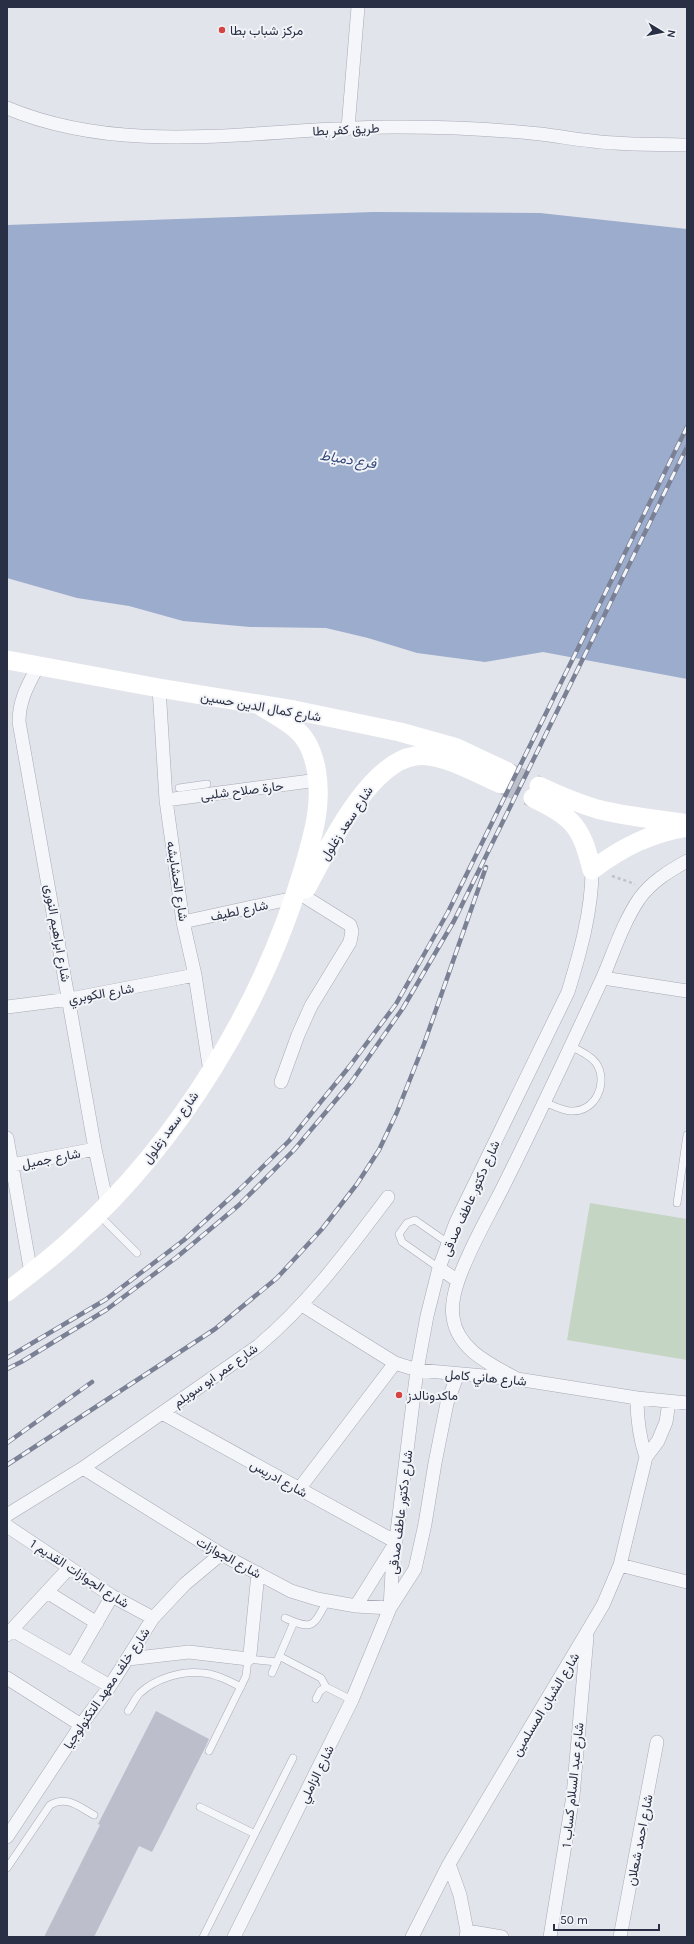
<svg xmlns="http://www.w3.org/2000/svg" width="694" height="1944" font-family="Karla,Vazirmatn,sans-serif">
<style>
.green{fill:#c5d5c3}
.water{fill:#9caccc}
.building{fill:#bcbfcb}
.lines{fill:none;stroke-linecap:round;stroke-linejoin:round}
.secondary-tunnel{stroke:#bdc0ca;stroke-width:19;stroke-dasharray:19 10;stroke-linecap:butt}
.lane-casing{stroke:#a7aab6;stroke-width:8}
.street-casing{stroke:#a7aab6;stroke-width:14}
.path{stroke:#c0c2ca;stroke-width:2.5;stroke-dasharray:3 3;stroke-linecap:butt}
.lane{stroke:#f5f6f9;stroke-width:7}
.street{stroke:#f5f6f9;stroke-width:13}
.secondary{stroke:#fff;stroke-width:19}
.rail-casing{stroke:#7b8195;stroke-width:4.5}
.rail{stroke:#f2f4f8;stroke-width:3;stroke-dasharray:9;stroke-linecap:butt}
.poi-dot{fill:#d44443;stroke:#f2f4f8;stroke-width:1.5}
.labels{text-anchor:middle;stroke-width:4;stroke-linejoin:round;paint-order:stroke}
.poi-label{font-size:13px;fill:#292f44;stroke:#f2f4f8;text-anchor:start}
.street-label{font-size:13px;fill:#292f44;stroke:#f2f4f8}
.water-label{font-size:14px;font-style:italic;fill:#31477a;stroke:#f2f4f8}
</style>
<rect width="100%" height="100%" fill="#e2e4eb"/>
<path class="green" d="M590 1203 687 1219V1360L567 1340Z"/>
<path class="water" d="M373 212 540 213 687 229V679L543 652 485 662 417 653 368 638 326 628 250 627 183 621 129 606 77 598 7 578V225Z"/>
<path class="building" d="M156 1711 209 1739 204 1750 152 1852 139 1846 94 1937H44L100 1825 98 1824Z"/>
<g class="lines">
<path class="secondary-tunnel" d="M508 772 539 786
M501 784 533 798"/>
<g class="lane-casing">
<path id="lane" d="M179 788 207 784
M544 1102C552 1105 561 1110 570 1111 596 1113 609 1082 596 1063 590 1055 579 1050 570 1046
M677 1203 687 1135
M99 1215 137 1253
M439 1268 402 1242 399 1234 407 1223 415 1220 448 1243
M285 1618C314 1631 313 1626 327 1601
M279 1656 321 1678 326 1687
M272 1673 294 1622
M316 1699 320 1691 326 1687 352 1700
M128 1711C132 1706 135 1698 140 1693 155 1679 182 1670 203 1673 216 1674 229 1681 241 1687
M209 1751 246 1676 248 1659 277 1662
M200 1807 255 1834
M7 1868 50 1805C67 1795 79 1807 94 1815
M203 1937 293 1758"/>
</g>
<g class="street-casing">
<path id="street" d="M7 108C132 160 269 126 399 127 446 127 493 129 540 134 565 137 590 142 615 143 639 145 663 144 687 145
M348 128 358 7
M38 666C28 685 19 700 19 722L95 1149 107 1204
M159 688 166 800 183 922 195 975 210 1072
M166 800 318 780
M183 922 294 898
M603 978 687 991
M7 1007 70 999 195 975
M281 1082 298 1035 311 1006 350 942 352 931 350 925 302 895
M7 1138 31 1273
M7 1166 95 1149
M439 1268 458 1281
M302 1305 395 1363 417 1370 517 1379 637 1398 687 1403
M517 1379C492 1365 457 1350 453 1317 451 1305 454 1293 458 1281 470 1246 490 1214 506 1181 525 1143 543 1105 561 1067 575 1037 589 1007 603 977 614 951 623 923 639 899 651 882 669 871 687 861
M637 1398C637 1419 639 1437 646 1457
M162 1413 396 1542 356 1606
M83 1468 221 1554 291 1591 317 1599 356 1606 390 1608
M299 1489 395 1363
M7 1515 83 1468 258 1346C309 1303 348 1250 388 1197
M7 1526 112 1596 153 1618
M620 1565 687 1582
M47 1592 97 1623
M390 1608 392 1572 417 1370 427 1316 439 1268 456 1222 568 992C580 953 592 911 592 870
M12 1630 110 1686
M7 1635 69 1568
M128 1659 189 1652 248 1659 250 1654 258 1573
M72 1665 112 1596
M7 1678 81 1725
M7 1837 81 1725 110 1686 153 1618 185 1584 221 1554
M449 1864 460 1895 467 1931 466 1937
M467 1931 502 1937
M234 1937 352 1700 390 1608 415 1569 425 1524 435 1463 447 1403 458 1374
M412 1937 449 1864 603 1605 620 1565 646 1457 658 1441 666 1422 669 1402
M550 1937 573 1796 587 1637
M620 1937 657 1742"/>
</g>
<path class="path" d="M612 876 635 884"/>
<use href="#lane" class="lane"/>
<use href="#street" class="street"/>
<path class="secondary" d="M7 660 159 688 294 710 400 732 457 748 508 772
M539 786C558 795 577 803 597 809 624 816 653 819 682 823
M533 798C574 818 581 826 592 870 621 848 650 833 687 827
M306 889C327 850 368 763 415 756 441 752 477 774 501 784
M7 1292C30 1274 53 1257 74 1237 180 1141 262 1006 303 870 313 835 323 804 316 768 314 759 311 749 306 741 296 725 276 716 261 706"/>
<g class="rail-casing">
<path id="rail" d="M7 1358 105 1300 184 1240 240 1189 289 1141 349 1067 396 1004 448 912 687 427
M7 1369 21 1362 106 1310 177 1257 239 1205 294 1150 352 1081 403 1008 454 921 687 447
M7 1443 92 1382
M7 1465 215 1329 277 1278 322 1229 357 1184 379 1150 397 1112 424 1044 486 867"/>
</g>
<use href="#rail" class="rail"/>
</g>
<g class="poi-dot">
<circle cx="222" cy="30" r="4"/>
<circle cx="399" cy="1395" r="4"/>
</g>
<g class="labels">
<g class="poi-label">
<text x="230" y="35">مركز شباب بطا</text>
<text x="407" y="1400">ماكدونالدز</text>
</g>
<g class="street-label">
<text transform="translate(346 129) rotate(-3)" y="5">طريق كفر بطا</text>
<text transform="translate(261 706) rotate(10)" y="5">شارع كمال الدين حسين</text>
<text transform="translate(242 790) rotate(-7)" y="5">حارة صلاح شلبى</text>
<text transform="translate(346 823) rotate(-57)" y="5">شارع سعد زغلول</text>
<text transform="translate(178 881) rotate(81)" y="5">شارع الحشايشه</text>
<text transform="translate(239 910) rotate(-12)" y="5">شارع لطيف</text>
<text transform="translate(58 933) rotate(80)" y="5">شارع ابراهيم النورى</text>
<text transform="translate(101 993) rotate(-10)" y="5">شارع الكوبري</text>
<text transform="translate(170 1127) rotate(-54)" y="5">شارع سعد زغلول</text>
<text transform="translate(51 1158) rotate(-11)" y="5">شارع جميل</text>
<text transform="translate(470 1198) rotate(-66)" y="5">شارع دكتور عاطف صدقى</text>
<text transform="translate(215 1375) rotate(-35)" y="5">شارع عمر ابو سويلم</text>
<text transform="translate(486 1377) rotate(5)" y="5">شارع هاني كامل</text>
<text transform="translate(279 1478) rotate(29)" y="5">شارع ادريس</text>
<text transform="translate(400 1512) rotate(-83)" y="5">شارع دكتور عاطف صدقى</text>
<text transform="translate(229 1557) rotate(29)" y="5">شارع الجوازات</text>
<text transform="translate(80 1573) rotate(33)" y="5">شارع الجوازات القديم 1</text>
<text transform="translate(106 1688) rotate(-56)" y="5">شارع خلف معهد التكنولوجيا</text>
<text transform="translate(545 1704) rotate(-59)" y="5">شارع الشبان المسلمين</text>
<text transform="translate(316 1774) rotate(-64)" y="5">شارع الزاملي</text>
<text transform="translate(572 1785) rotate(-84)" y="5">شارع عبد السلام كساب 1</text>
<text transform="translate(639 1840) rotate(-79)" y="5">شارع احمد شعلان</text>
</g>
<g class="water-label">
<text transform="translate(348 459) rotate(9)" y="5">فرع دمياط</text>
</g>
</g>
<rect width="694" height="1944" fill="none" stroke="#292f44" stroke-width="16"/>
<g transform="translate(662 32) rotate(100)" stroke="#f2f4f8" stroke-width="3" paint-order="stroke">
<path d="M0-3L7 15L0 10L-7 15Z" fill="#292f44"/>
<text y="-6" font-size="11" font-weight="bold" text-anchor="middle" fill="#292f44">N</text>
</g>
<path d="M554 1924v6h105v-6" fill="none" stroke="#292f44" stroke-width="2"/>
<text x="560" y="1924" font-size="12" fill="#292f44" stroke="#f2f4f8" stroke-width="3" paint-order="stroke">50 m</text>
</svg>
